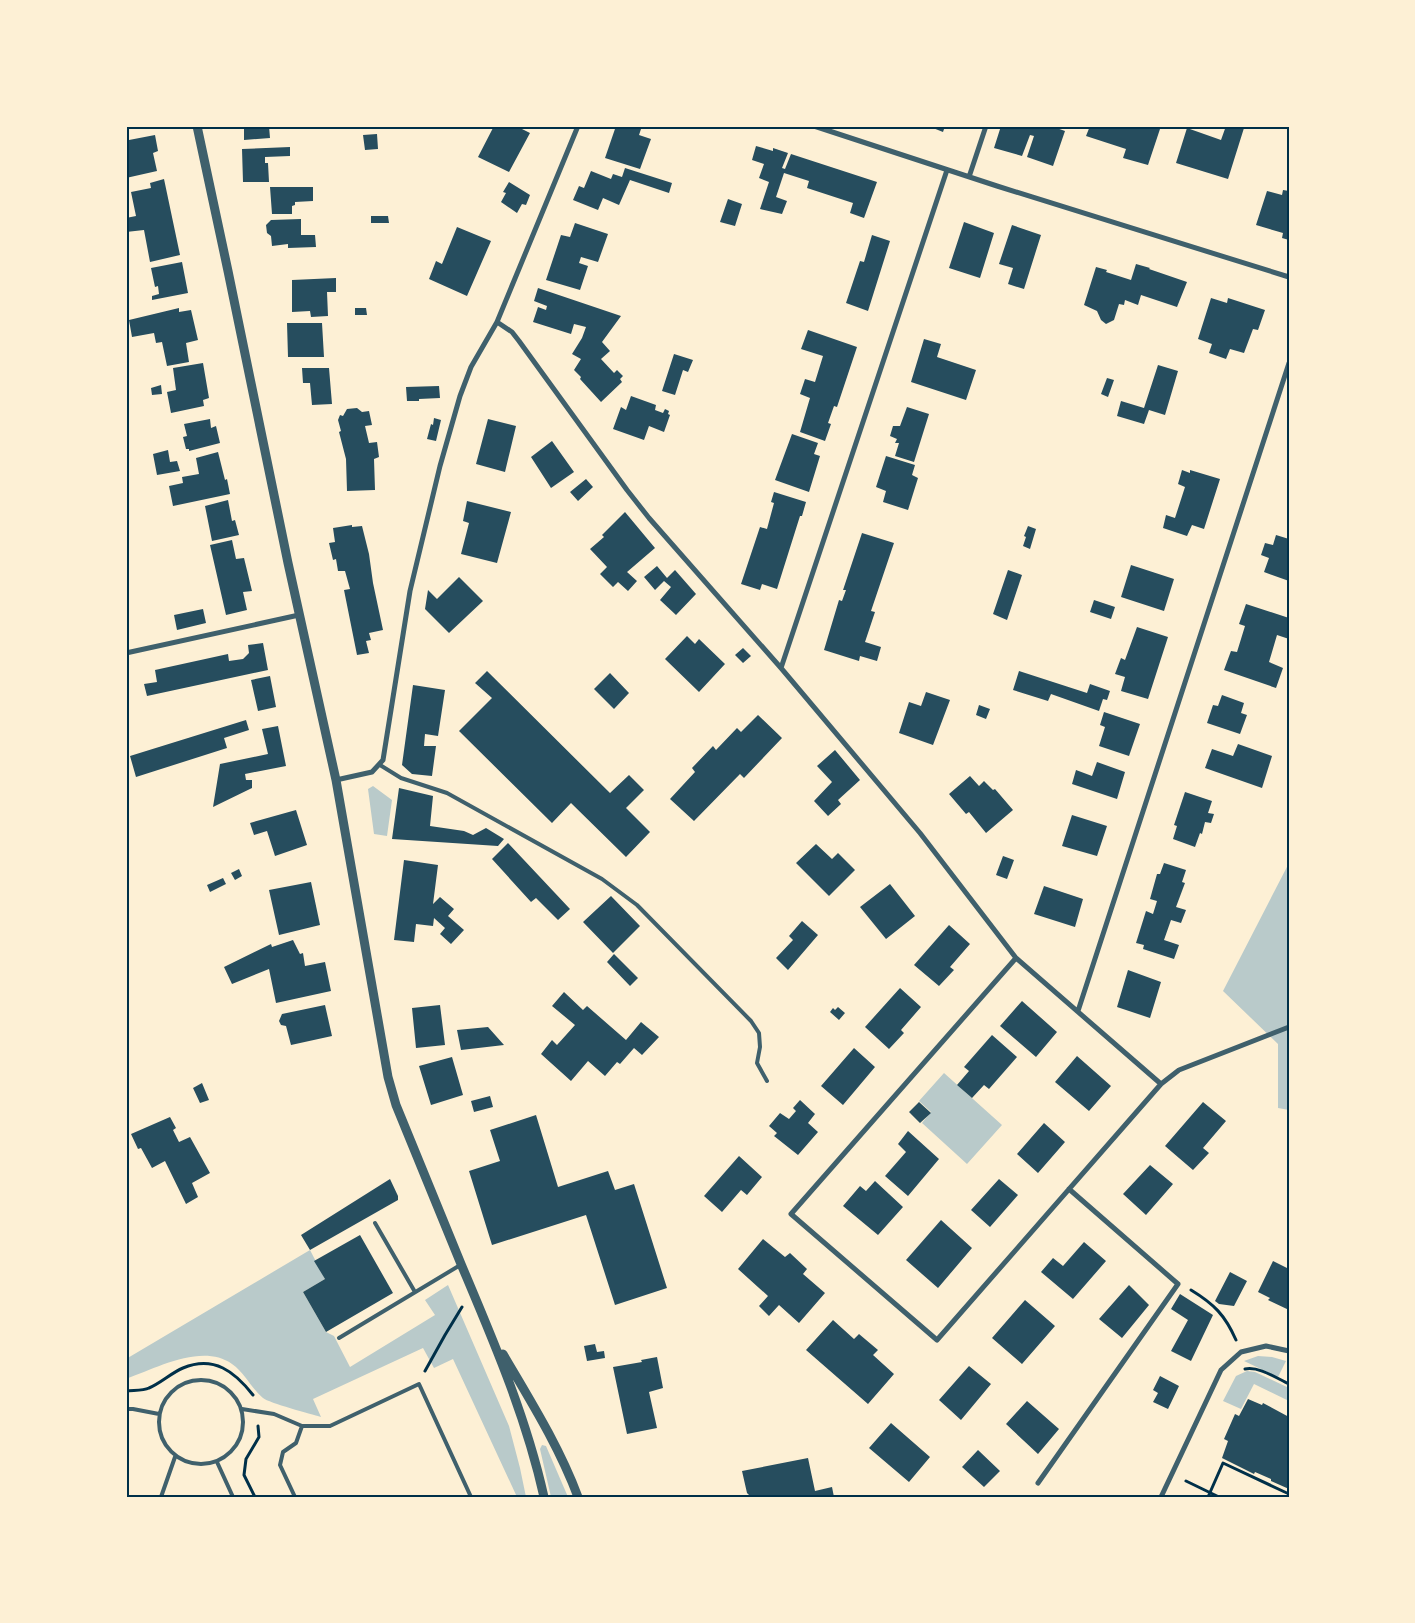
<svg xmlns="http://www.w3.org/2000/svg" width="1415" height="1623" font-family="'Times New Roman',serif">
<style>
.green{fill:#b9caca}
.building{fill:#264d5e}
.lines{fill:none;stroke-linecap:round;stroke-linejoin:round}
.path{stroke:#003049;stroke-width:3}
.service{stroke:#3f606c;stroke-width:4}
.minor{stroke:#3f606c;stroke-width:5}
.tertiary{stroke:#3f606c;stroke-width:9}
.neatline{fill:none;stroke:#003049;stroke-width:2}
</style>
<rect width="100%" height="100%" fill="#fdf0d5"/>
<path class="green" d="M373 786 392 800 387 836 374 834 368 789Z
M1289 863V1110L1278 1108V1044L1223 991Z
M944 1073 1002 1125 967 1164 922 1123 931 1112 919 1101Z
M310 1250 325 1279 303 1292 326 1332 334 1336 350 1367 435 1315 425 1300 448 1285 509 1426 520 1468 526 1497H517L453 1359 434 1368 423 1348 313 1399 321 1417C311 1414 269 1403 263 1398 251 1388 245 1373 232 1364 202 1343 157 1368 126 1379V1359Z
M1258 1356 1272 1357 1286 1361 1278 1377 1244 1361Z
M1247 1371 1255 1372 1289 1388V1401L1254 1384 1241 1409 1223 1401 1236 1376Z
M542 1445 546 1446 568 1497H551L540 1449Z"/>
<path class="building" d="M244 126H269L270 138 244 140Z
M494 126H516L530 133 509 172 478 157Z
M616 126H642L639 135 651 139 640 169 605 158Z
M928 126H945L943 132Z
M1001 126H1051L1065 131 1053 166 1027 157 1034 136 1030 135 1022 156 994 148Z
M1090 126H1161L1148 165 1123 158 1126 149 1086 136Z
M1226 126H1238L1244 128 1228 179 1176 163 1187 128 1221 140Z
M377 134 378 149 365 150 363 135Z
M155 135 158 151 153 153 157 171 126 178V142H129V140Z
M756 146 773 151V148L788 153 782 168 785 169 791 154 877 182 864 218 850 213 853 203 807 188 809 181 784 173 776 197 787 201 782 214 760 209 769 182 759 178 764 164 752 160Z
M290 147V156L265 157V163H268L269 182H243L242 149Z
M625 168 672 183 669 193 630 180 619 205 603 198 598 210 573 200 579 186 584 188 591 171 611 179 613 174 622 177Z
M164 179 180 255 150 262 144 230 126 232V218L136 216 131 192 151 188 150 183Z
M509 182 530 195 526 205 522 204 517 213 501 202 506 193 503 192Z
M270 187H313V201L295 202V205L292 206V214H272Z
M1283 190 1289 191V240L1282 238 1283 233 1256 225 1267 191 1282 195Z
M728 199 742 204 735 226 720 222Z
M371 216H388L389 223H371Z
M301 219V235H315L316 247 288 248V244L272 246 271 236 267 233 266 225 271 220Z
M964 222 994 233 980 278 949 268Z
M575 223 608 234 598 262 581 257 579 263 588 266 580 290 546 280 561 235 570 237Z
M1012 225 1041 235 1024 289 1008 284 1013 268 999 264Z
M457 227 491 241 467 296 429 279 436 261 442 264Z
M872 235 890 241 868 311 846 303 860 261 864 262Z
M182 262 188 293 152 300V296L159 294 158 286 155 287 151 268Z
M1136 264 1150 268 1149 269 1187 282 1177 307 1141 295 1138 305 1125 300 1124 305 1119 304 1114 320 1106 324 1101 320 1097 311 1084 305 1096 267 1107 270 1106 272 1131 280Z
M336 278V292H327L328 316 311 317 310 311 292 312V280Z
M538 288 621 316 602 342 610 351 601 359 614 373 617 370 623 376 620 379 622 382 601 402 580 379 581 377 574 370 581 359 572 354 582 338 586 327 574 324 571 334 533 322 538 307 546 310 547 306 534 301Z
M1211 298 1227 303 1228 298 1265 310 1258 330 1253 329 1244 353 1230 349 1226 359 1209 353 1212 344 1198 339Z
M179 308V312L191 310 198 340 186 343 189 362 167 366 162 342 156 343 154 333 132 337 129 320Z
M355 308H366L367 315H355Z
M287 323H322L324 357H288Z
M808 330 857 347 837 407 834 406 828 423 831 424 825 441 800 432 810 398 800 394 805 379 815 382 823 356 801 349Z
M924 339 941 344 937 357 976 370 966 400 911 382Z
M674 354 693 360 688 372 683 370 675 395 662 391Z
M203 363 209 398 203 400 204 406 171 413 167 392 176 390 173 368Z
M1158 365 1178 371 1165 415 1149 410 1144 424 1117 416 1121 401 1144 408Z
M302 368H329L332 404 312 405 310 383H303Z
M1107 378 1114 380 1108 397 1101 394Z
M161 385 162 394 152 395 151 388Z
M439 386 440 398 419 399V401H407L406 387Z
M631 396 656 405 655 410 663 413 665 409 669 411 668 414 670 415 664 432 649 426 644 440 613 429 621 407 626 410Z
M907 407 929 414 914 462 895 456 899 443H895L897 439 890 436 893 426H900Z
M357 408 362 412 369 411 372 425 365 426 369 443 377 442 379 457 374 459 375 490 347 491 346 459 339 432 341 431 338 420 340 415 343 416 347 409Z
M434 418 441 420 436 441 427 439 431 424 433 425Z
M210 419 211 428 216 426 220 443 189 451V449H186L183 437 187 436 184 424Z
M488 419 516 426 505 472 476 464Z
M792 434 818 443 814 454 820 456 809 492 775 480Z
M552 441 574 472 551 488 531 457Z
M168 450 170 462 177 461 180 471 157 475 153 454Z
M218 452 225 480 227 479 230 494 173 506 169 486 183 483 182 477 199 474 196 458Z
M886 456 915 465 912 475 918 478 908 510 883 502 886 491 876 487Z
M1182 470 1190 473V470L1220 479 1204 529 1192 525 1187 536 1163 528 1166 515 1175 518 1185 487 1178 484Z
M586 479 593 487 578 501 570 492Z
M774 492 806 502 802 516H800L777 589 762 584 760 590 741 584 760 527 767 529 774 503 771 502Z
M228 500 232 521 235 520 239 535 212 541 205 506Z
M467 501 511 512 497 563 461 554 469 523 463 521Z
M625 512 655 548 627 572 637 581 628 591 618 582 613 587 600 574 607 567 590 549 604 537 602 535Z
M352 525V527L362 526 369 554 373 583 383 630 369 633 371 640 366 641 369 653 357 655 344 590 350 589 345 571H338L336 559 333 560 329 543 335 542 333 528Z
M1028 526 1036 529 1030 549 1023 546 1026 537 1024 536Z
M862 533 894 543 871 611 875 612 865 642 881 647 877 661 860 656 859 661 824 650 839 600 842 601 846 590H843Z
M1276 535 1289 539V581L1264 572 1269 558 1261 555 1265 543 1273 545Z
M232 540 236 559 244 558 252 591 243 592 247 610 226 615 210 545Z
M1131 565 1174 579 1164 611 1121 597Z
M657 566 667 578 675 570 696 594 676 615 660 600 671 587 664 581 655 590 644 577Z
M1008 570 1022 575 1007 620 993 614Z
M459 577 483 601 449 633 425 609 428 590 437 599Z
M1094 600 1115 607 1111 619 1090 612Z
M1246 604 1289 618V639L1277 635 1269 662 1283 668 1276 688 1224 670 1231 651 1237 652 1245 626 1239 624Z
M203 609 206 623 177 630 174 615Z
M1137 627 1168 637 1148 699 1121 691 1125 677 1115 674 1121 658 1125 660Z
M687 636 695 644 699 639 725 664 699 692 665 659Z
M263 643 268 670 147 696 144 684 157 682 155 670 228 654 229 661 243 659 249 653 248 645Z
M743 648 751 656 743 663 735 655Z
M487 671 610 793 629 775 644 790 626 808 650 832 626 857 571 803 552 823 459 731 492 698 475 683Z
M1019 671 1087 693 1090 684 1110 691 1107 700 1103 699 1099 711 1051 694 1048 701 1013 690Z
M610 673 629 693 614 709 594 689Z
M270 676 276 707 258 711 251 680Z
M413 685 445 690 438 736 425 734 424 746H436L432 776 412 774 402 765Z
M926 692 950 700 933 745 899 733 909 702 921 706Z
M1222 695 1244 703 1241 713 1247 715 1240 734 1207 723 1213 705 1218 706Z
M979 705 990 709 986 719 976 715Z
M1104 712 1140 724 1129 756 1099 746 1105 727 1100 725Z
M758 715 782 738 744 778 740 774 694 821 670 799 695 772 692 768 713 746 716 750 737 728 741 732Z
M246 720 249 730 224 738 227 748 136 777 130 756Z
M278 726 286 766 245 774 246 780H252V788L213 807 220 764 268 754 262 729Z
M1238 744 1272 756 1262 788 1205 768 1212 749 1233 756Z
M835 750 860 780 838 800 841 804 828 816 814 801 832 782 817 766Z
M1097 762 1125 772 1117 799 1072 784 1076 770 1092 776Z
M970 776 979 786 984 781 993 790 995 789 1013 810 986 833 969 812 966 814 949 794Z
M399 788 433 796 430 826 464 831 473 835 486 828 504 839 498 846 392 839Z
M1185 792 1212 801 1208 813 1214 814 1211 823 1205 822 1202 834 1200 833 1195 847 1173 839 1177 826 1174 825Z
M296 810 307 845 275 856 267 831 254 835 250 823Z
M1072 815 1107 826 1097 856 1062 846Z
M508 843 570 909 558 920 536 898 531 902 492 859Z
M816 844 832 859 838 853 855 870 829 896 796 863Z
M1003 856 1014 860 1007 879 996 875Z
M404 860 438 865 433 904 440 897 454 909 448 916 464 930 451 944 440 934 445 928 434 918 433 926 416 924 414 942 394 940Z
M1164 863 1186 870 1182 882 1185 883 1176 907 1186 910 1181 923 1171 920 1164 940 1179 945 1174 959 1143 949 1144 945 1136 943 1146 911 1153 914 1157 901 1150 899 1157 874H1160Z
M239 869 242 876 235 880 231 873Z
M223 878 226 884 210 892 207 885Z
M311 882 320 925 279 935 269 890Z
M890 884 915 916 886 939 860 907Z
M1044 886 1083 899 1075 927 1034 914Z
M611 896 640 926 613 953 583 922Z
M802 921 818 935 788 970 776 958 793 940 789 936Z
M949 925 970 944 950 967 954 970 939 986 914 965Z
M293 940 300 954 303 953 305 966 325 962 331 991 276 1003 269 969 232 984 224 967 271 944 272 947Z
M614 954 638 978 630 986 607 962Z
M1128 970 1161 982 1150 1018 1117 1007Z
M900 988 921 1007 901 1030 904 1033 889 1049 865 1027Z
M564 992 583 1010 587 1006 626 1040 641 1022 659 1037 642 1055 634 1048 620 1064 617 1062 605 1076 588 1061 571 1081 541 1054 552 1040 557 1045 575 1025 552 1006Z
M1022 1001 1057 1032 1036 1057 1000 1026Z
M325 1005 332 1036 291 1045 286 1026 281 1025 279 1021 282 1014Z
M440 1005 445 1045 416 1048 412 1008Z
M838 1007 845 1013 839 1020 830 1012 833 1008 835 1010Z
M488 1027 504 1045 461 1050 457 1030Z
M992 1035 1017 1057 989 1089 984 1085 972 1098 957 1085 969 1071 964 1067Z
M854 1048 875 1067 843 1105 821 1086Z
M1077 1056 1111 1086 1089 1111 1055 1082Z
M452 1057 463 1095 431 1105 419 1066Z
M202 1083 209 1100 200 1103 193 1088Z
M490 1096 493 1107 474 1112 471 1101Z
M800 1100 815 1114 808 1123 818 1132 798 1155 774 1136 777 1133 769 1126 780 1113 789 1119 796 1111 793 1108Z
M919 1102 931 1113 920 1123 909 1112Z
M1203 1102 1226 1121 1203 1148 1209 1153 1193 1170 1165 1146Z
M536 1115 558 1187 608 1171 615 1190 634 1184 667 1288 615 1305 586 1215 492 1245 469 1171 500 1161 490 1130Z
M170 1117 176 1128 173 1130 179 1142 190 1137 210 1173 192 1183 198 1197 186 1204 165 1161 152 1168 141 1148 138 1149 131 1134Z
M1044 1123 1065 1142 1038 1173 1017 1154Z
M908 1131 939 1159 908 1196 885 1176 906 1152 898 1144Z
M739 1156 762 1177 747 1195 741 1190 722 1212 704 1196Z
M1150 1165 1173 1184 1146 1215 1123 1194Z
M390 1179 398 1196V1200L310 1250 301 1235Z
M999 1179 1018 1195 990 1227 971 1210Z
M875 1181 903 1207 878 1235 843 1206 860 1186 866 1191Z
M941 1220 972 1248 938 1288 906 1260Z
M360 1235 393 1293 326 1332 303 1292 325 1279 314 1261Z
M763 1239 785 1257 790 1253 807 1269 803 1274 825 1293 799 1323 779 1305 769 1316 759 1306 768 1296 738 1269Z
M1084 1242 1106 1261 1073 1299 1041 1272 1053 1258 1063 1266Z
M1273 1261 1289 1269V1310L1268 1300 1270 1298 1258 1292Z
M1230 1272 1247 1281 1234 1306 1219 1304 1215 1301Z
M1129 1285 1149 1305 1122 1338 1099 1319Z
M1180 1294 1213 1315 1191 1361 1171 1351 1188 1320 1171 1309Z
M1025 1300 1055 1326 1022 1364 992 1338Z
M833 1320 854 1339 859 1334 878 1350 873 1355 894 1374 868 1404 806 1350Z
M595 1344 597 1352 604 1351 605 1358 587 1361 584 1346Z
M657 1357 663 1388 649 1392 657 1428 627 1434 613 1367 642 1362 641 1360Z
M969 1366 991 1384 961 1420 939 1400Z
M1160 1376 1179 1386 1168 1409 1153 1402 1158 1393 1153 1390Z
M1248 1399 1262 1405 1263 1403 1289 1417V1489L1271 1481V1479L1255 1472 1254 1474 1222 1458 1228 1441 1224 1439 1235 1414 1239 1416Z
M1027 1401 1059 1429 1038 1454 1006 1424Z
M891 1423 930 1457 909 1482 869 1448Z
M978 1450 1000 1471 984 1487 962 1467Z
M808 1458 815 1491 832 1487 834 1497H751L747 1493 742 1471Z"/>
<g class="lines">
<path class="path" d="M1191 1290C1214 1304 1225 1315 1236 1340
M1245 1369C1259 1366 1276 1378 1289 1384
M425 1371 445 1335 462 1307
M126 1391C133 1390 143 1391 149 1388 161 1383 171 1373 183 1368 214 1355 235 1372 253 1395
M1186 1481 1219 1497
M255 1497 244 1475 246 1459 259 1437 258 1426
M1208 1497 1223 1463 1289 1494"/>
<path class="service" d="M380 765 401 778 447 793 602 879 637 905 751 1021 759 1033 760 1047 757 1063 767 1081
M375 1223 415 1292
M339 1338 462 1264
M159 1422a42 42 0 1 1 84 0a42 42 0 1 1-84 0Z
M126 1409H133L159 1414
M242 1409 274 1414 302 1426H330L419 1384 471 1497
M217 1462 233 1497
M161 1497 175 1457
M295 1497 280 1465 283 1452 296 1443 302 1426"/>
<path class="minor" d="M814 126 997 186 1289 277
M969 177 986 126
M497 322 512 332 519 341 627 490 649 518 781 668 920 833 1016 958 1161 1084 937 1340 791 1214 1016 958
M126 653 299 615
M781 668 947 170
M336 780 372 772 383 760 410 591 440 466 460 396 471 367 497 322 578 126
M1078 1011 1289 363
M1161 1084 1179 1070 1289 1027
M1038 1483 1178 1284 1069 1189
M1161 1497 1221 1370 1241 1352 1266 1346 1289 1351"/>
<path class="tertiary" d="M197 126 228 271 288 563 336 780 388 1077 396 1105C418 1158 439 1211 461 1264 493 1340 526 1416 544 1497
M503 1354C530 1400 559 1446 578 1497"/>
</g>
<rect width="1415" height="1623" fill="none" stroke="#fdf0d5" stroke-width="255"/>
<rect x="128" y="128" width="1160" height="1368" class="neatline"/>
</svg>
